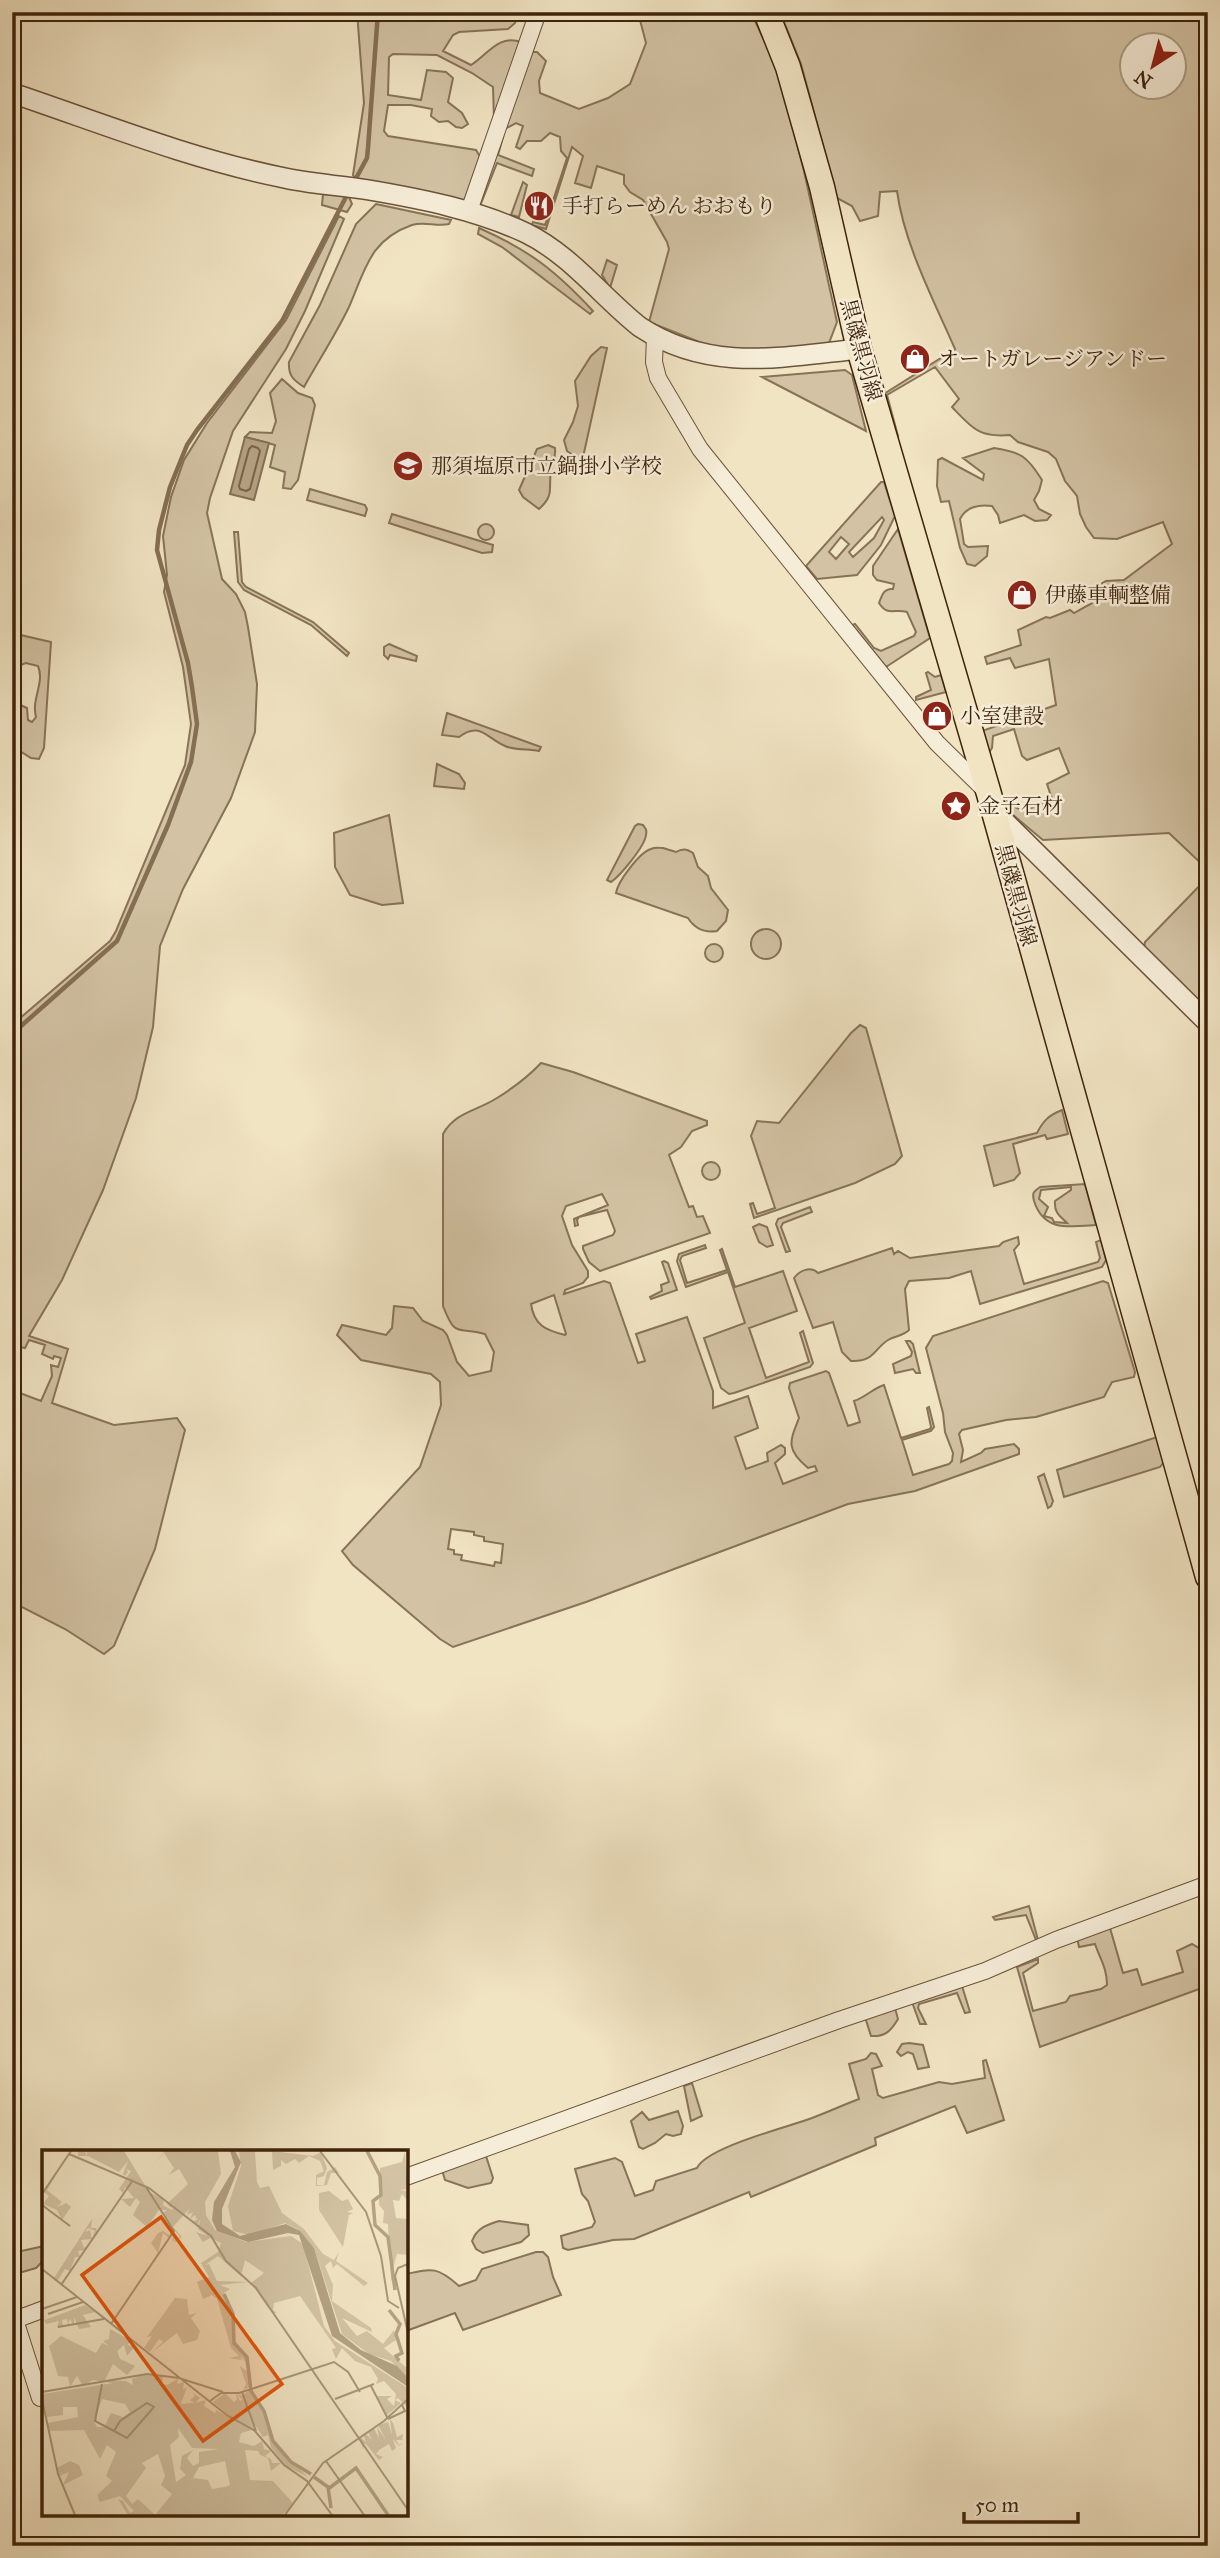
<svg xmlns="http://www.w3.org/2000/svg" width="1220" height="2558" font-family="'IM FELL Great Primer','Noto Serif JP',serif">
<style>
.green{fill:#d3c3a4;stroke:#887358;stroke-width:2;fill-rule:evenodd}
.water{fill:#b4a284;stroke:#856f54;stroke-width:2}
.lines{fill:none;stroke-linecap:round;stroke-linejoin:round}
.shore{stroke:#796248;stroke-width:2}
.stream{stroke:#856f54;stroke-width:4.5}
.minor-casing{stroke:#6b5339;stroke-width:18}
.tertiary-casing{stroke:#6b5339;stroke-width:22}
.primary-casing{stroke:#3e230b;stroke-width:27}
.minor{stroke:#f6edd8;stroke-width:16}
.tertiary{stroke:#f6edd8;stroke-width:19}
.primary{stroke:#f1e4c3;stroke-width:24}
.labels{text-anchor:middle;stroke-width:5;stroke-linejoin:round;paint-order:stroke}
.poi-label{font-size:21px;fill:#3e230b;stroke:#f6edd8;text-anchor:start}
.street-label{font-size:21px;fill:#3e230b;stroke:#f6edd8}
.inset-river{fill:none;stroke:#b4a284;stroke-width:3.5}
.inset-road{fill:none;stroke:#a99779;stroke-width:2}
.view{fill:#e0560c;fill-opacity:0.15;stroke:#e0560c;stroke-width:3.5}
.inset-edge{fill:none;stroke:#3e230b;stroke-width:3.5}
</style>
<rect width="100%" height="100%" fill="#f1e4c3"/>
<filter id="stains"><feTurbulence type="fractalNoise" baseFrequency=".00286" numOctaves="4"/><feColorMatrix values="0 0 0 0 .2 0 0 0 0 .09 0 0 0 0 .02 0 0 0 .5 -.17"/></filter>
<radialGradient id="worn" r=".72"><stop offset=".6" stop-color="#630" stop-opacity="0"/><stop offset="1" stop-color="#630" stop-opacity=".3"/></radialGradient>
<path class="green" d="M357 12H518L515 23 508 29 459 32 453 35 443 51 471 65C488 54 499 34 521 42L494 120 493 87 472 73 437 55 393 54 389 57 388 95 421 100 427 70 446 72 453 78 448 102 462 113 468 124 462 128 456 127 448 121 439 122 431 116 432 109 411 105H388L384 131 388 136 476 150 482 160 468 203 359 184 353 175 364 103Z
M625 12H751L779 73 804 171 837 322 829 343 748 354 717 349 649 322 669 249 667 242 643 200 630 192 624 184V175L597 166 591 188 575 183 583 156 572 147 546 229 532 225 533 222 545 225 567 158 561 151 560 137 550 133 541 141H527L520 149 516 147 523 126 516 123 503 130 532 52H537L546 61 539 81 540 93 579 109 608 98 630 84 646 43 640 20Z
M780 12H1208V870L1169 833 1043 840 1007 810 1003 798 1006 799C1022 818 1031 807 1052 799L1047 784 1069 773 1059 748 1027 760 1022 756 1014 729 993 736 992 748 987 756 979 732 1056 705 1049 659 1015 668 1010 658 987 664 985 657 1021 645 1018 630 1046 617 1050 618 1070 610 1074 613 1092 603 1094 588 1106 581 1124 580 1172 544 1163 522 1117 539 1094 538 1086 527 1080 514 1077 496 1065 481 1056 459 1048 452 1018 442 1010 435C979 438 972 428 952 407L959 399 935 367 887 395 898 436 895 435 884 394 955 349C934 301 904 244 897 191L880 192 878 216 860 221 852 206 837 198 801 64ZM1132 46H1174V88H1132Z
M501 136 503 137 498 155 534 169 532 176 497 163 480 206 478 200Z
M523 182 527 185 519 217 511 215Z
M323 194 348 195 352 204 347 212 322 205Z
M376 204 451 220 449 224C437 227 424 221 412 225 369 240 365 271 349 307 336 334 319 360 304 387 293 380 288 375 289 362L320 305 356 224Z
M339 216 344 219 305 311 286 349 233 431 210 498 207 513 222 579 236 594 245 612 248 627 257 684 255 732 231 798 183 889 160 946 153 1027 136 1098 103 1190 62 1280 29 1336 68 1349 52 1403 114 1425 177 1418 185 1430 155 1549 114 1646 104 1654 65 1629 12 1602V1390L41 1401 52 1376 51 1365 58 1367 61 1358 54 1356 53 1359 42 1354 45 1345 29 1340 25 1348 20 1347 12 1358V1025L110 941 116 931 185 765 191 724 183 667 164 592 167 575 163 536 171 497 184 460 207 423 286 320Z
M479 228C529 250 556 271 593 311L590 314 502 247 478 234Z
M607 260 617 265 610 288 602 275Z
M601 347 607 348 582 462 567 451 564 440 573 422 578 406 575 381 591 356Z
M845 370 852 375 866 431 762 377Z
M282 379 298 393 312 398 315 405 298 480 291 489 283 488 285 472 270 467 275 445 245 437 250 432 272 433 276 421 270 393Z
M548 445 555 448C556 457 553 462 551 471 548 488 555 495 539 509L523 497 519 490 537 449Z
M994 448C1021 452 1027 456 1042 480L1039 491 1034 500 1039 509 1051 515 1047 520 1035 521 1024 515 1000 523 998 515 992 506C979 504 966 507 960 519L964 544 968 547 988 546 987 556 975 566 967 564 960 548 949 501 941 502 937 486 938 460 942 458 983 480 984 474 963 458Z
M881 482H884L895 516 881 545 857 575 817 579 806 566ZM882 517 884 520 874 538 853 557 849 552ZM841 537 849 544 836 559 829 552Z
M310 489 365 505 367 509 365 516 307 500Z
M392 514 493 545 492 552 482 553 389 523Z
M478 532a8 8 0 1 1 16 0a8 8 0 1 1-16 0Z
M898 529 930 638 886 667 852 625 855 624 874 648 881 651 914 636 916 632 907 612C894 608 888 617 879 603 882 595 884 588 893 589L894 584 877 580 873 575V566Z
M234 532H238L242 582 246 587 313 622 349 653 347 656 311 625 244 590 238 582Z
M12 633 51 642 44 748 39 759 31 758 12 746V701L27 708 28 720 32 722 36 717C31 699 45 683 38 666L26 663 12 668Z
M389 644 417 656 416 661 390 655 388 659 384 655V647Z
M928 672 935 677 941 675 946 692 916 700V697L931 690 926 673Z
M447 713 541 747 539 751C529 749 513 750 505 746 486 738 480 721 459 737L442 735Z
M437 764 459 774 465 783 464 789 434 786Z
M389 815 403 903 382 905 350 895 335 867 334 833Z
M638 824 643 825C646 829 647 830 646 835 645 846 620 876 611 882L607 880 635 826Z
M663 848 676 852C683 848 687 849 693 853L698 867 708 876 711 888 728 910 726 921 717 931C705 933 695 929 688 918L616 893C618 881 640 852 651 849 655 847 659 848 663 848Z
M1208 877V1013L1144 948 1145 942Z
M751 944a15 15 0 1 1 30 0a15 15 0 1 1-30 0Z
M705 953a9 9 0 1 1 18 0a9 9 0 1 1-18 0Z
M860 1025 866 1028 902 1156 895 1164 855 1183 754 1218 750 1204 753 1203 757 1214 775 1208 751 1136 757 1121 779 1123 851 1033Z
M541 1063 573 1072 707 1121V1125L692 1131 681 1147 669 1155 689 1207 693 1206 697 1217 703 1216 710 1233 600 1271 589 1262 583 1249V1246L613 1235 615 1231 607 1210 579 1217 577 1220 578 1225 575 1226 574 1219 608 1205 602 1194 566 1206 562 1216 572 1245 588 1271V1277L583 1283 565 1290 564 1294 604 1281 610 1283 638 1363 645 1361 636 1334 687 1317 713 1391V1408L748 1396 758 1428 735 1437 746 1469 768 1461 767 1453 781 1445 785 1448V1454L775 1463 783 1484 817 1471 815 1466 808 1468C785 1449 790 1441 799 1418L789 1388 790 1383 826 1371 829 1373 848 1426 860 1422 854 1401C866 1397 872 1389 884 1385L901 1438 930 1429 931 1427 927 1408 929 1407 934 1427 931 1431 902 1440 913 1475 949 1464 952 1461 953 1453 945 1432 943 1413 926 1348 933 1336 1103 1281 1108 1283 1135 1372 1134 1377 1112 1382 1104 1397 1097 1399 1036 1417 1006 1420 962 1430 959 1434 963 1450 961 1462 981 1453 985 1449 1014 1444 1019 1449V1454L915 1491 848 1504 586 1602 453 1647 440 1639 353 1565 342 1551 420 1467 441 1405 440 1382 431 1374 361 1360 337 1335 342 1325 386 1335 392 1328 394 1306 413 1308 423 1321 443 1330 447 1335 457 1362 469 1376 491 1371 494 1352 485 1334C458 1326 456 1340 443 1306V1134C455 1112 477 1111 497 1098 513 1088 528 1077 541 1063ZM554 1295 566 1334 565 1335C545 1330 534 1325 531 1304ZM451 1529 474 1532V1535L484 1537V1541L503 1544 501 1563 495 1562 494 1566 461 1560 462 1555 454 1554V1550L448 1549Z
M1062 1110 1068 1134 1047 1139 1045 1135 1013 1144 1020 1173 1014 1180 994 1186 984 1146 1037 1133C1043 1121 1049 1115 1062 1110Z
M702 1171a9 9 0 1 1 18 0a9 9 0 1 1-18 0Z
M1085 1184 1096 1225C1069 1227 1044 1232 1034 1201 1032 1193 1033 1192 1040 1187ZM1071 1187V1190L1055 1201C1054 1213 1060 1216 1067 1223L1054 1222 1052 1218 1044 1216 1048 1207 1039 1199 1041 1190Z
M810 1207 812 1212 783 1223 781 1227 790 1251 786 1252 776 1224 778 1219Z
M759 1224 767 1227 773 1245 767 1247 759 1242 753 1227Z
M1018 1237 1019 1244 1014 1250 1024 1284 1098 1262 1100 1258 1096 1242 1101 1240 1106 1260 1102 1267 980 1304 971 1271 949 1278 909 1281 905 1289 909 1330C903 1336 895 1336 888 1340 873 1350 874 1362 851 1361L842 1352 833 1322 813 1328 794 1278C800 1270 811 1266 818 1273L892 1248 894 1254 898 1251 910 1258 999 1246 1003 1242Z
M705 1245 706 1248 682 1256 680 1260 687 1283 727 1270 720 1250 722 1249 735 1287 783 1271 797 1311 749 1328 766 1378 809 1362 800 1333 803 1331 813 1363 810 1367 734 1393 729 1394 721 1388 704 1338 745 1323 728 1272 686 1287 677 1261 679 1254Z
M664 1261 668 1263 677 1290 651 1299 650 1297 662 1291 661 1285 669 1282 662 1262Z
M906 1341H910L913 1344 920 1373H916L913 1369 895 1373 893 1364 911 1356 912 1352Z
M1157 1437 1164 1462 1160 1467 1064 1497 1057 1470Z
M1044 1474 1053 1501 1051 1506 1048 1508 1038 1477Z
M1029 1906 1038 1940H1036L1026 1915 995 1920 993 1917Z
M1110 1928 1123 1973 1137 1969 1142 1985 1183 1972 1177 1951 1192 1944 1202 1950 1208 1964V2017L1199 1989 1040 2047 1017 1967 1038 1959V1963L1023 1973 1033 2011 1066 2002 1070 1996 1101 1989 1107 1985C1107 1968 1100 1959 1095 1944L1079 1947 1077 1938Z
M962 1986 970 2012 965 2013 957 1993 919 2004 918 2008 926 2024H920L912 2002Z
M895 2008 898 2019C891 2031 885 2037 871 2036L865 2017Z
M909 2043 923 2045 929 2067 918 2069 913 2054 908 2052 901 2056 897 2052 902 2044Z
M871 2053 876 2054 882 2066 872 2069 878 2095 883 2098 939 2082 952 2084 985 2078 983 2061 986 2060 1004 2120 967 2133 955 2106 875 2138 876 2145 751 2197 749 2192 634 2239 613 2240 568 2250 563 2248 561 2236 592 2227 595 2222 588 2201 582 2194 575 2169 615 2158 622 2162 635 2196 653 2190 656 2181 697 2168C707 2147 788 2127 812 2118 828 2112 843 2105 859 2099L849 2064 866 2059Z
M692 2083 702 2116 691 2121 684 2086Z
M678 2111 683 2126 681 2134 673 2136 666 2134 655 2143 643 2149 639 2147 631 2121 642 2112 649 2120Z
M486 2156 493 2178 491 2183 468 2188 445 2180 442 2170Z
M499 2221 528 2225 529 2235 521 2242 483 2253 476 2249 472 2241C477 2228 486 2225 499 2221Z
M44 2246V2260L36 2268 12 2275V2253Z
M536 2252H543L548 2257 553 2277 561 2295 463 2330 455 2313 406 2331V2274C433 2268 438 2267 459 2286L476 2280 482 2269Z"/>
<path class="water" d="M245 437 269 443 254 500 230 494Z"/>
<g class="lines">
<path class="shore" d="M252 446 258 448 260 451 250 489 246 491 240 489 239 486 249 449Z"/>
<path class="stream" d="M354 182 367 158 368 148 378 12
M12 1034 117 941 168 825 191 762 197 724 192 687 188 663 157 550 159 530 170 487 187 445 197 430 282 321 348 193"/>
<g class="minor-casing">
<path id="minor" d="M469 211 538 12
M655 337 654 362 658 378 700 449 937 743 987 792
M406 2177 839 2020 985 1971 1056 1940 1208 1884
M15 2320 40 2398
M12 2321 44 2309"/>
</g>
<g class="tertiary-casing">
<path id="tertiary" d="M12 93C101 123 188 158 280 177 309 184 339 185 369 190 422 199 477 210 526 233 571 255 602 297 640 327 710 373 782 357 859 349
M995 812 1208 1023"/>
</g>
<g class="primary-casing">
<path id="primary" d="M766 12 788 67 822 187 859 349 989 794 1208 1577"/>
</g>
<use href="#minor" class="minor"/>
<use href="#tertiary" class="tertiary"/>
<use href="#primary" class="primary"/>
</g>
<defs>
<g id="restaurant-disc" transform="scale(1.575)"><circle r="9.5" fill="#8f2418" stroke="#f6edd8"/><path d="M-5-6h1v4h1v-4h1v4h1v-4h1v5L-1.5 .5V6h-2V.5L-5-1ZM5-6V6H3V1.5H1.5Q1.5-4 5-6Z" fill="#fff"/></g>
<g id="shop-disc" transform="scale(1.575)"><circle r="9.5" fill="#8f2418" stroke="#f6edd8"/><path d="M-5-2.5h2.3a2.7 3.5 0 0 1 5.4 0H5L5.5 6h-11ZM-1.5-2.5h3a1.5 2.3 0 0 0-3 0Z" fill="#fff"/></g>
<g id="school-disc" transform="scale(1.575)"><circle r="9.5" fill="#8f2418" stroke="#f6edd8"/><path d="M0-5L7-2L0 1L-7-2ZM-4 1L0 2.5L4 1V4Q0 6-4 4Z" fill="#fff"/></g>
<g id="sight-disc" transform="scale(1.575)"><circle r="9.5" fill="#8f2418" stroke="#f6edd8"/><path d="M0-6L1.8-2.2L6-1.7L2.9 1.2L3.7 5.4L0 3.3L-3.7 5.4L-2.9 1.2L-6-1.7L-1.8-2.2Z" fill="#fff"/></g>
</defs>
<g fill-rule="evenodd">
<use href="#restaurant-disc" x="539" y="206"/>
<use href="#shop-disc" x="915" y="359"/>
<use href="#school-disc" x="408" y="466"/>
<use href="#shop-disc" x="1022" y="595"/>
<use href="#shop-disc" x="937" y="716"/>
<use href="#sight-disc" x="956" y="806"/>
</g>
<g class="labels">
<g class="poi-label">
<text x="562" y="213">手打らーめん おおもり</text>
<text x="938" y="366">オートガレージアンドー</text>
<text x="431" y="473">那須塩原市立鍋掛小学校</text>
<text x="1045" y="602">伊藤車輌整備</text>
<text x="960" y="723">小室建設</text>
<text x="979" y="813">金子石材</text>
</g>
<g class="street-label">
<text transform="translate(861 350) rotate(75)" y="7">黒磯黒羽線</text>
<text transform="translate(1016 895) rotate(75)" y="7">黒磯黒羽線</text>
</g>
</g>
<g transform="translate(42 2150)">
<rect width="366" height="366" fill="#f1e4c3"/>
<path d="M36 1H43L45 6V1H82L107 42 122 49 121 55 130 60 132 54 129 58 125 54 146 34 137 19 127 25 132 18 122 3 112 14 123 1H176L179 24 163 52 164 65 173 80 204 92 249 86 261 94 282 176 293 191 366 238V258L356 248 353 250 359 253 345 265 335 246H350L345 249 352 256 354 244 342 231 334 234 336 229 329 217 313 211 300 198 294 209 290 199 294 198 258 146 232 153 231 160 235 163H231L227 158 230 155 226 158 209 133 222 123 203 110 199 126 176 106 163 115 167 114 175 131 206 132 178 135 188 139 182 143 191 164 190 186 207 212 210 236 201 240 204 234 198 216 205 221 203 211 198 206 200 210 187 208 197 206 189 198 175 149 170 145 161 149 155 132 167 127 159 113 176 102 179 93 168 88 161 92 154 82 166 86 156 79 158 70 155 75 151 71 155 70 153 65 148 69 151 62 145 65 147 59 131 77 140 87 133 92 130 90 132 86V91L138 87 132 80 127 88 121 83 116 103 109 93 116 83 121 81 127 85 130 80 121 63 125 60H117L105 77 91 65 98 52 94 48 88 57 79 49 92 48 83 37 81 43 77 39 89 21 84 19 86 22 83 26 81 24 86 11 77 22 46 6H36ZM197 1H213L215 32 218 38 227 36 240 63 262 79 281 104 292 110 297 102 294 111 326 133 322 136 295 114 291 118 289 111 283 116 291 135 290 151 329 178 330 182 300 168 315 186 325 181 341 194 352 180 354 190 342 198 366 219V228L349 211 327 204 300 184 272 98 255 79 243 73 208 85 191 81 186 56 199 16ZM230 1 271 6 279 2 285 18 282 26 275 28V35H282L285 22 293 17 297 23H289L285 35 274 36V25L282 21 278 11 267 6 257 13 253 9 244 14 239 10V16L231 20ZM363 1 366 39 358 40 366 41V51L360 44 357 51 351 50 354 68 366 69V105L355 104 350 122 353 140 349 129 346 74 341 73 342 61 337 55 338 18 360 12ZM17 20 5 40 20 52 15 57 24 53 29 57 20 70 15 60 1 54 7 46 2 42ZM287 41 300 51 306 49 311 59 305 62 311 63 307 65 301 97 277 60V43ZM50 69 49 78H54L56 84 51 86 53 81 46 78 43 82 48 80 50 89 39 90 42 98 47 95 43 100 36 101 38 107H33L28 121 23 119 16 130 12 128ZM133 148 145 149 147 165 155 163 149 168 158 181 155 190 141 194 135 183 109 203 121 192 117 189 108 202 102 198 110 186 105 187ZM43 155 53 162 41 165 49 177 37 179 32 167V176L28 169 26 175 25 169 20 170 21 176 15 177 17 171 4 174 0 166 3 170ZM68 179 88 190 86 195 92 197 85 206 82 195 75 201 78 209 93 216 85 225 71 214 63 230 84 231 91 235 90 229 86 230 102 225 121 226 120 234 125 235 136 229 135 234 142 232 141 240 145 237 139 254 152 253 148 250 153 246 151 243 158 248 153 253 164 250 162 256 173 263 174 260 210 280 199 283 197 292 212 296 220 291 222 299 229 301 223 306 229 309 230 313H239L229 321 226 308 218 305 216 301 203 300 208 330 231 331 251 353 246 361 240 365H86L76 349 81 351 88 363 92 361 78 346 58 352 55 345 70 331 64 326 74 302 65 295 58 309 42 280 7 281 6 273 36 267 35 257H21V265L5 267 0 244 71 233 51 230 41 236 35 226 28 237 26 227 16 226 7 196 19 186 54 203 60 193 67 196 61 191 67 189ZM60 249 83 254 88 262 81 267 69 263 62 277H55L52 272ZM136 278 150 298 177 299 157 302V313L151 316 145 308 151 300 140 306 138 319 144 325 134 332 128 295 137 287ZM116 304 123 326 119 335 130 344 113 365 96 349 90 354 84 346 104 318 100 313ZM183 311 188 335 183 337 170 339 166 330 151 328 157 317ZM209 239 223 261 234 296 266 327 244 316 229 297 226 285 221 287 213 275V279L190 268 171 252 183 243 192 252 195 249 194 244H195L198 251 201 249 198 248 196 244 200 246ZM348 269 351 273 355 287 361 284 360 290H354L357 295 362 293 357 296 351 289 354 298 350 301 347 294 337 300 334 304 341 307 337 310 323 293 321 299 317 286 324 292 321 284 323 283 330 290 326 282 332 278 337 288 335 277 344 290 336 275 346 272 350 285ZM28 311 37 315 41 325 21 335 27 322 17 326 15 318Z" fill="#d3c3a4" fill-rule="evenodd"/>
<path d="M188 1H193L199 12 180 59V74L198 86 244 74 258 81 272 98 298 183 319 200 355 216 366 228V237L290 186 257 85 246 83 206 92 175 81 170 70 172 52 193 17Z" fill="#b4a284"/>
<path class="inset-river" d="M325 1 338 26 339 45 331 51 333 75 346 87 353 140M182 144 191 164 192 193 205 207 209 241 222 261 231 291 249 312 269 324M347 160 358 174 354 184 360 203 354 206 357 211M272 327 286 337 289 358M286 339 314 318 346 365"/>
<path class="inset-road" d="M278 1 324 62 339 106 346 151 357 158M27 4 107 38 169 86 184 111 214 138 366 360M0 44 29 1M0 55 28 76M366 114 356 118 353 126 366 183M0 119 186 266 212 280 242 315 265 331 290 365M19 135 91 30M0 159 35 147M6 164 41 152M69 174 132 81 104 37M16 177 62 169M140 229 181 242M60 234 53 271 72 281 85 288 112 257 105 253 78 271 72 281M329 236 345 267M0 242 105 224 137 228M200 242 214 281M0 249 16 324 33 365M293 249 332 234M168 251 179 243H197L292 212 306 222 318 242M346 269 363 261 360 255M284 311 322 365M243 365 281 313 342 271 366 249"/>
<path class="view" d="M119 67 240 234 161 291 40 125Z"/>
<rect width="366" height="366" class="inset-edge"/>
</g>
<rect width="1220" height="2558" fill="none" stroke="#f1e4c3" stroke-width="42"/>
<rect x="14" y="14" width="1192" height="2530" fill="none" stroke="#3e230b" stroke-width="3.5"/>
<rect x="21" y="21" width="1178" height="2516" fill="none" stroke="#3e230b" stroke-width="2"/>
<g transform="translate(1153 66) rotate(216)"><circle r="33" fill="#f6edd8" stroke="#ac9c86" stroke-width="2"/>
<path d="M0-5L12 26L0 18L-12 26Z" fill="#8f2418"/>
<text y="-10" font-size="19" font-weight="bold" text-anchor="middle" fill="#3e230b">N</text>
</g>
<path d="M964 2512v10h114v-10" fill="none" stroke="#3e230b" stroke-width="3.5"/>
<text x="975" y="2512" font-size="21" fill="#3e230b" stroke="#f6edd8" stroke-width="5" paint-order="stroke">50 m</text>
<rect width="100%" height="100%" filter="url(#stains)"/>
<rect width="100%" height="100%" fill="url(#worn)"/>
</svg>
